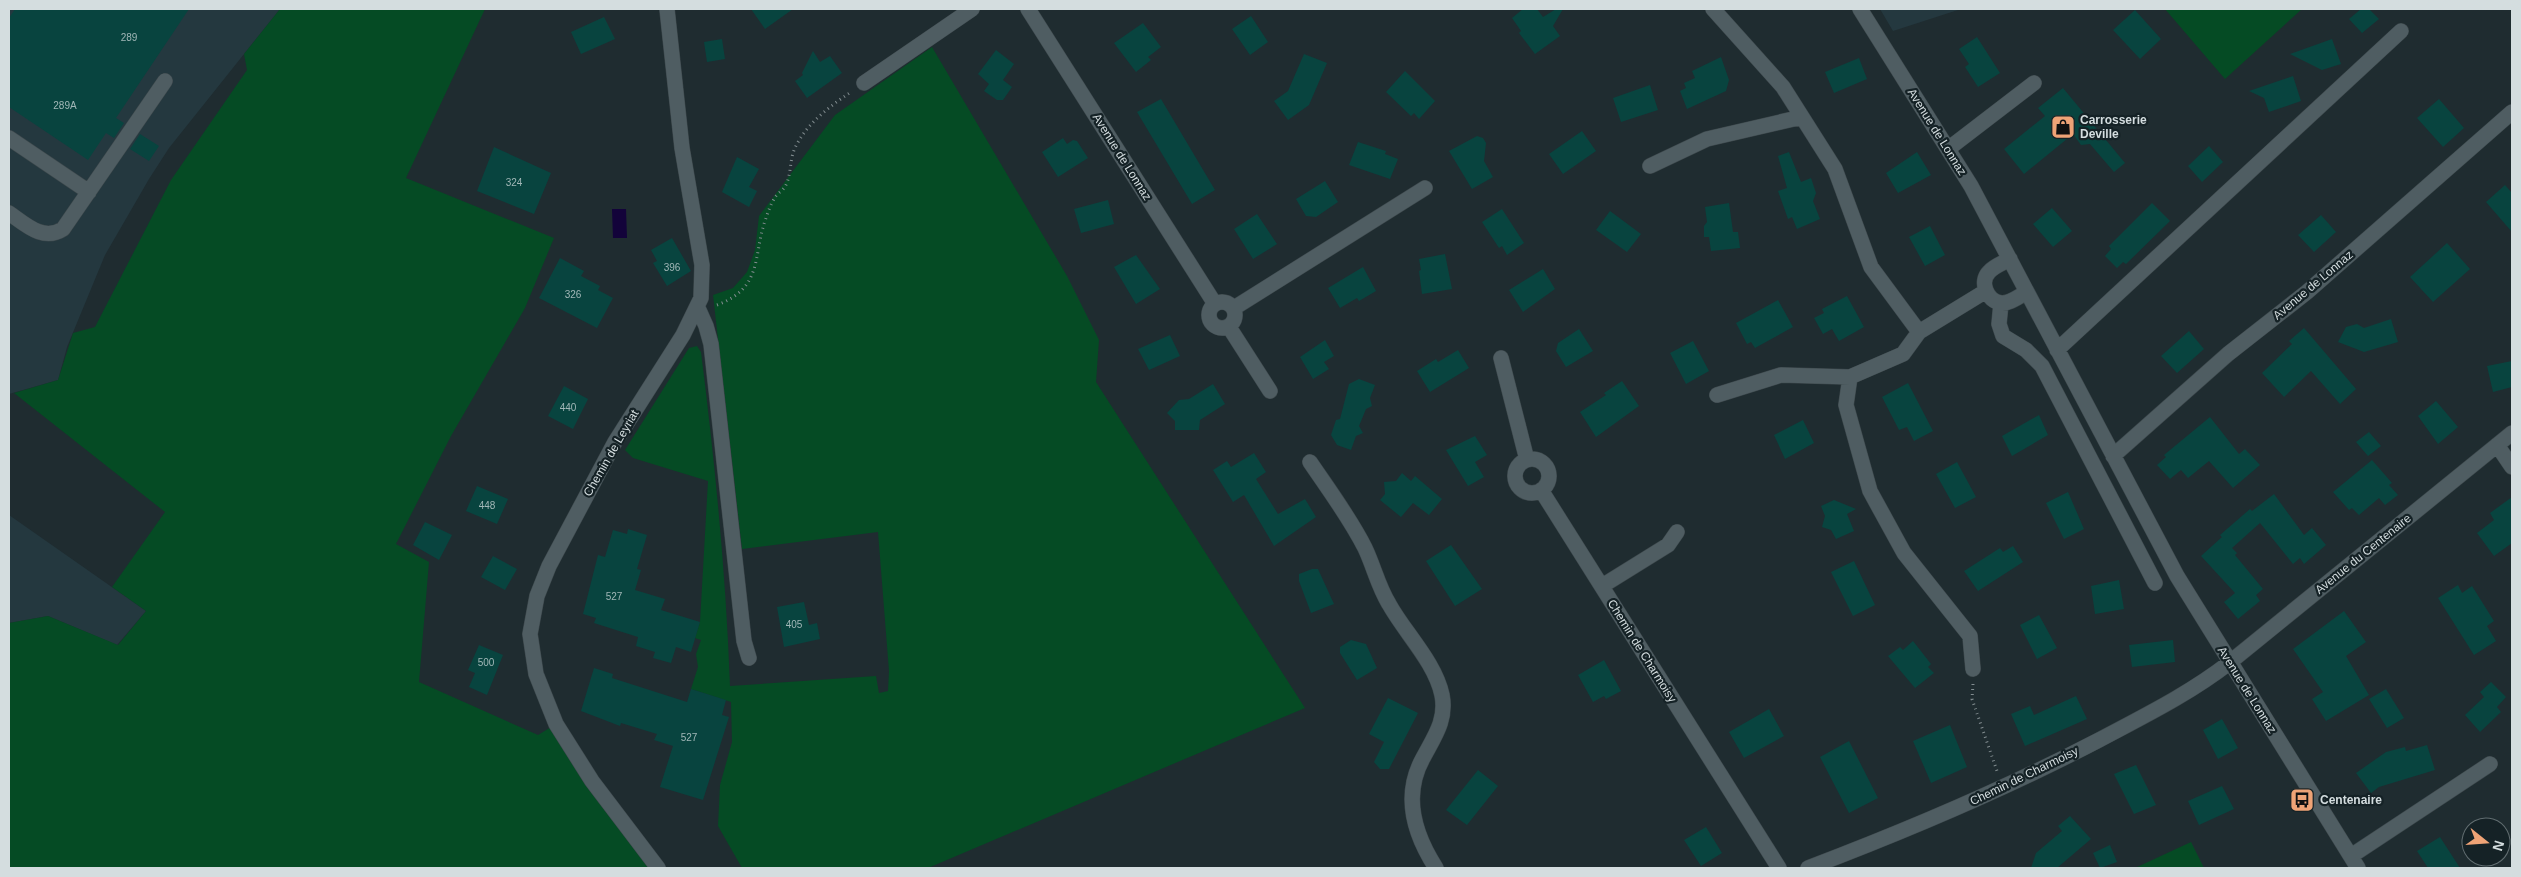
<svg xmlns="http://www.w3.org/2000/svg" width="2521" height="877" font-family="Helvetica,sans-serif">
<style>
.built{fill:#24383f}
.green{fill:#054b24}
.water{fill:#13033a}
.building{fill:#08443f}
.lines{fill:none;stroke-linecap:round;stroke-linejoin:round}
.minor-casing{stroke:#3d484c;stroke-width:16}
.path{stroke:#818c8f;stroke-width:3;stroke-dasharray:1 4;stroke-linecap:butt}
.minor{stroke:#4f5d62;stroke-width:15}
.labels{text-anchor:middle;stroke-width:4.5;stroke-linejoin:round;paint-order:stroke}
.number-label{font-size:10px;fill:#a1b7b7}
.poi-label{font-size:12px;font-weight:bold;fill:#d4dddf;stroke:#152226;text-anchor:start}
.street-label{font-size:12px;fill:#d4dddf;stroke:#152226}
</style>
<rect width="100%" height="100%" fill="#1f2c30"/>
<path class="built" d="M9 9H280L169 148 149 179 105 255 67 347 58 380 9 394Z
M1880 9H1961L1893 31Z
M9 515 146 611 117 645 48 616 9 623Z"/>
<path class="green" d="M280 9H485L406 178 554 238 525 308 451 436 396 544 429 562 419 682 538 735 556 724 658 868H9V623L48 616 118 645 146 611 112 587 165 512 14 393 58 380 73 333 95 327 171 180 247 70 244 54Z
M2165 9H2302L2225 79Z
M932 47 1067 276 1099 340 1096 382 1305 708 928 868H742L718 826 720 785 732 742 731 702 691 689 698 667 696 654 701 640 695 638 700 622 708 481 633 458 625 450 689 348 697 346 701 352C715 463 726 575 730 686L876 676 879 693 888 691 889 671 878 532 742 549 713 295 733 288 747 272 755 250 759 216 835 115Z
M2191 842 2204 868H2135Z"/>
<path class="water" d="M612 209H626L627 238H613Z"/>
<path class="building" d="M15 9H189L116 118 124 123 114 138 106 133 88 160 9 107V18Z
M751 9H793L765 29Z
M1523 9H1537L1543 17 1556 9H1563L1553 26 1560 36 1535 54 1519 33 1521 31 1512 18Z
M2361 9H2369L2379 19 2362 33 2349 19Z
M2135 10 2161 39 2140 59 2113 30Z
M1251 16 1268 42 1250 55 1232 29Z
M604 17 615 39 581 54 571 32Z
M1143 23 1161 47 1148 57 1151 60 1136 72 1114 43Z
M1977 37 2000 73 1978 87 1965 67 1969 64 1959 49Z
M722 39 725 59 707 62 704 42Z
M2332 39 2341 64 2322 70 2290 54Z
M996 50 1014 64 1003 80 1012 87 1003 100H997L984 91 989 84 978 74Z
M813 51 820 62 830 56 842 73 807 98 795 81 803 75 802 73Z
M1304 54 1327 63 1309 105 1288 120 1274 101 1288 91Z
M1721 57 1729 80 1726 91 1687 109 1680 91 1686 88 1684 83 1695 78 1692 71Z
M1859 58 1867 79 1834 93 1825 72Z
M1405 71 1435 101 1419 119 1414 113 1411 116 1386 92Z
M2293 76 2301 101 2269 112 2264 98 2249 91Z
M1650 85 1658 110 1621 122 1613 98Z
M2063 88 2125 163 2114 172 2090 144 2081 145 2073 134 2024 174 2004 149 2045 116 2038 108Z
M1161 99 1215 190 1192 204 1137 112Z
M2439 99 2464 128 2443 147 2417 118Z
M1582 131 1596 151 1563 174 1549 154Z
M140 134 159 146 149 161 130 149Z
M1477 136 1483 138 1486 143 1484 161 1493 177 1472 189 1449 151Z
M1063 138 1067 144 1073 140 1077 141 1088 158 1058 177 1042 152Z
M1358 142 1386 151 1385 154 1398 159 1390 179 1349 165Z
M2209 146 2223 162 2202 182 2188 166Z
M494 147 551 173 534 214 477 191Z
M1789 152 1801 182 1811 178 1816 193 1813 201 1820 219 1797 229 1792 217 1788 219 1778 191 1787 188 1778 156Z
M1917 152 1931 175 1898 193 1886 173Z
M737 157 759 169 749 187 757 191 749 207 722 192Z
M1325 181 1338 202 1316 217 1306 216 1296 199Z
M2505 185 2512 193V232L2486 202Z
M1108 200 1114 224 1081 233 1074 209Z
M1729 203 1733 232H1738L1740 248 1711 251 1709 237H1704V226L1707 222 1705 207Z
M2152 203 2170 221 2126 264 2123 262 2117 268 2105 256 2111 249 2109 246Z
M2052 208 2072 231 2053 247 2033 224Z
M1502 209 1524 243 1507 255 1502 246 1499 248 1482 222Z
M1610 211 1641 234 1627 252 1596 230Z
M1257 214 1277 244 1253 259 1234 229Z
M2321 215 2336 232 2314 252 2298 235Z
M1930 226 1945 255 1925 266 1909 237Z
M672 238 691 271 667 286 653 263 657 261 651 250Z
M2447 243 2470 269 2433 302 2410 277Z
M1445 254 1452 289 1422 294 1419 271 1421 270 1419 259Z
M1136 255 1160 289 1136 304 1114 267Z
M560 258 584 271 581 276 600 286 598 290 613 298 597 328 539 298Z
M1363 267 1376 291 1359 301 1357 298 1340 308 1328 288Z
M1543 269 1555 289 1523 312 1509 290Z
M1847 296 1864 327 1839 341 1832 329 1823 334 1814 318 1824 313 1822 309Z
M1778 300 1793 327 1755 348 1751 342 1747 344 1736 323Z
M2391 319 2398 342 2364 352 2338 342 2346 327 2357 324 2364 328Z
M2304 328 2356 389 2340 404 2311 371 2284 397 2262 373 2292 344 2289 341Z
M1579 329 1593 351 1566 367 1556 351 1558 343Z
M2189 331 2204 349 2177 373 2161 356Z
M1170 335 1180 356 1149 370 1138 349Z
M1325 340 1334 356 1324 362 1329 369 1313 379 1300 357Z
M1693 341 1709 371 1686 384 1670 353Z
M1458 350 1469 368 1430 392 1417 371 1436 359 1438 362Z
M2512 361V387L2493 392 2487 366Z
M1359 379 1375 385 1370 398 1372 406 1366 409 1359 426 1363 433 1356 436 1351 450 1337 445 1331 435 1336 420 1340 419 1349 384Z
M1622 381 1639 406 1596 437 1580 412 1606 395 1604 393Z
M1908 383 1933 431 1914 441 1907 427 1899 430 1882 397Z
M1213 384 1225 404 1200 420 1199 430H1175V421L1167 413 1179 400 1189 399Z
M564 386 588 399 573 429 548 416Z
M2436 401 2458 427 2438 444 2418 416Z
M2039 415 2048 435 2012 456 2002 436Z
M2210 417 2239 454 2245 449 2260 465 2233 488 2209 461 2188 478 2181 470 2170 479 2157 465 2166 457 2164 455Z
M1803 420 1814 443 1785 459 1774 435Z
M2369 432 2381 446 2368 456 2356 442Z
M1475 436 1487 455 1475 462 1484 477 1468 486 1446 450Z
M1254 453 1266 472 1256 479 1278 514 1305 499 1316 517 1274 546 1244 495 1233 502 1213 470 1227 461 1231 467Z
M2372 460 2392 483 2389 485 2398 495 2385 505 2379 498 2359 515 2352 508 2349 510 2333 492Z
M1957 462 1976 497 1955 508 1936 474Z
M1402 473 1411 481 1415 476 1442 499 1429 515 1413 503 1401 517 1380 500 1385 494 1384 482 1396 481Z
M477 486 508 499 497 524 466 511Z
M2068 492 2084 529 2064 539 2046 503Z
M2274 494 2304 535 2312 528 2326 545 2304 564 2300 558 2293 564 2256 518 2260 523 2232 548 2237 553 2235 555 2263 589 2256 595 2260 601 2238 619 2224 602 2235 593 2201 556 2222 537 2225 541 2220 535 2250 509 2252 511Z
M2512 497V543L2494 556 2477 533 2494 520 2490 513Z
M1834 500 1856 509 1847 514 1854 531 1836 539 1831 530 1822 527 1825 516 1821 506Z
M425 522 452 535 439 560 413 545Z
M628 529 647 535 637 569 641 570 635 590 665 599 661 610 700 622 691 652 676 647 671 663 653 658 655 652 636 646 638 637 594 623 596 618 583 614 598 555 605 557 613 530 627 534Z
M1451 545 1482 589 1455 606 1426 561Z
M2013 546 2023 562 1978 591 1964 571 2000 548 2003 552Z
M493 556 517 569 505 590 481 577Z
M1854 561 1875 605 1853 616 1831 572Z
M1312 569H1318L1334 604 1311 613 1299 581V574Z
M2119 580 2124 609 2095 614 2091 586Z
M2458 585 2462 593 2472 586 2494 621 2487 626 2496 641 2474 655 2438 598Z
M804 602 809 625 817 623 820 639 784 647 777 607Z
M2344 611 2366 642 2346 656 2369 695 2326 721 2312 699 2323 692 2293 649Z
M2039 615 2057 648 2037 659 2020 625Z
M1351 640 1366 644 1377 668 1357 680 1340 653V647Z
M2173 640 2175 662 2132 667 2129 645Z
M1913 641 1931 664 1928 667 1934 673 1915 688 1888 656 1900 647 1903 650Z
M479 645 503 655 487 695 469 687 475 673 468 670Z
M1604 660 1621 691 1606 699 1604 696 1593 702 1578 675Z
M594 668 613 674 612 678 687 702 691 689 726 700 722 715 729 717 703 800 660 787 673 746 654 740 657 734 621 723 620 726 581 711Z
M2491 682 2506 697 2497 707 2501 712 2480 732 2465 715 2484 697 2480 692Z
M2386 689 2404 718 2387 728 2369 699Z
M2076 696 2087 719 2025 746 2011 714 2030 706 2034 715Z
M1388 698 1418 713 1389 769H1380L1374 762 1384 742 1369 734Z
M1769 709 1784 736 1744 758 1729 732Z
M2222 719 2238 748 2218 759 2203 730Z
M1950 725 1967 767 1931 783 1913 741Z
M1849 741 1878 798 1849 813 1820 757Z
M2427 745 2435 770 2379 787 2371 793 2356 773 2386 752 2405 747 2406 751Z
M2136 765 2156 805 2134 814 2114 774Z
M1478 770 1498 786 1467 825 1446 810Z
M2222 786 2234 809 2199 825 2188 801Z
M2070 816 2091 839 2057 868H2031L2036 853 2062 831 2058 826Z
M1706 827 1722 853 1701 866 1684 840Z
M2440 837 2460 868H2428L2417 851Z
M2110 845 2117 862 2100 868 2093 853Z"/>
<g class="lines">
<g class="minor-casing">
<path id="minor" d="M1028 9 1215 304
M1713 9 1783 87 1835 169 1871 267 1919 332
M1860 9 1971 186 2177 576 2358 868
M864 83 972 9
M9 138 89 192
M1948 149 2034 83
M1650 166 1707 139 1802 117
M9 213C25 224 43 242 63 229L165 81
M2010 259C2003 263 1994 266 1989 272 1979 282 1987 301 2001 303 2010 304 2019 296 2027 292
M1209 315a13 13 0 1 1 26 0a13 13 0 1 1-26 0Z
M2001 303 1999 324 2003 336 2026 350 2042 366 2155 583
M698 308 706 326 711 344 744 641 749 658
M1234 308 1425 188
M1229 327 1270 391
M2057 350 2401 31
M1501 358 1527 460
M1717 395 1781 375 1850 377
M2497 445 2512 467
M2113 456 2228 354 2307 292 2512 112
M1515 476a17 17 0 1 1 34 0a17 17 0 1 1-34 0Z
M1310 462C1329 490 1350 518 1365 548 1374 567 1378 586 1389 604 1405 633 1435 662 1442 695 1447 720 1434 737 1423 758 1402 796 1414 834 1436 868
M1541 490 1779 868
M1602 586 1668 545 1677 532
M1973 669 1970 636 1904 553 1870 491 1846 405 1850 377 1903 354 1919 332 1986 291
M2351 856 2490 764
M658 868 592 781 556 724 536 674 530 634 537 596 549 566 615 442 683 335 701 298 702 265 682 148 667 9
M1808 868C1908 830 2005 789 2099 740 2144 716 2189 694 2229 663L2512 433"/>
</g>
<path class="path" d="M717 305C763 288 753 256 765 221 768 212 771 203 776 196 778 193 782 191 784 188 792 177 789 160 795 148 806 124 830 106 851 92
M1973 684 1972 699 1997 771"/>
<use href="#minor" class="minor"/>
</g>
<defs>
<g id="shop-square" transform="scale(1.25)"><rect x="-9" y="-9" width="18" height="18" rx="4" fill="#efa376" stroke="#152226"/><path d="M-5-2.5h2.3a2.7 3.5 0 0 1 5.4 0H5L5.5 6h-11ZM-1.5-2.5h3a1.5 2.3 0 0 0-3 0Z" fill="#111"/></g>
<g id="bus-square" transform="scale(1.25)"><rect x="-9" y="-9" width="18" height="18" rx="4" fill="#efa376" stroke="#152226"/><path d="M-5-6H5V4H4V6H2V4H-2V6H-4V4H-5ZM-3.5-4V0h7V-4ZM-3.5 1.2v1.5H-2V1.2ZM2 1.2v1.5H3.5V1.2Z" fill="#111"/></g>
</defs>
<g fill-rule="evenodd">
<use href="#shop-square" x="2063" y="127"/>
<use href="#bus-square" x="2302" y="800"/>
</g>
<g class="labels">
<g class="number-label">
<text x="129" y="41">289</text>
<text x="65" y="109">289A</text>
<text x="514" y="186">324</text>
<text x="672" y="271">396</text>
<text x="573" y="298">326</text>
<text x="568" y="411">440</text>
<text x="487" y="509">448</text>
<text x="614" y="600">527</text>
<text x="794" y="628">405</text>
<text x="486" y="666">500</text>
<text x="689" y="741">527</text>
</g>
<g class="poi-label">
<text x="2080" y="124">Carrosserie<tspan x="2080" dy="14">Deville</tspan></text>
<text x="2320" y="804">Centenaire</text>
</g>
<g class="street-label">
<text transform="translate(1937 132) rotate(58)" y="4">Avenue de Lonnaz</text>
<text transform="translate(1122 157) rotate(58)" y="4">Avenue de Lonnaz</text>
<text transform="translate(2313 285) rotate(-40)" y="4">Avenue de Lonnaz</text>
<text transform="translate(611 453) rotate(-60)" y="4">Chemin de Leyriat</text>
<text transform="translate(2363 554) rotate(-39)" y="4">Avenue du Centenaire</text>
<text transform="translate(1642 651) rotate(58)" y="4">Chemin de Charmoisy</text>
<text transform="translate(2247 690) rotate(58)" y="4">Avenue de Lonnaz</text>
<text transform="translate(2024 776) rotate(-26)" y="4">Chemin de Charmoisy</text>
</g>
</g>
<rect width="2521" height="877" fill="none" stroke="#d4dddf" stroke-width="20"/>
<g transform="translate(2486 842) rotate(107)"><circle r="24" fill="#152226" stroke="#616d70"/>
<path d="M0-4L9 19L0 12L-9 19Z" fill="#efa376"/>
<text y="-8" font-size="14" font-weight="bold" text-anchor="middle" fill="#d4dddf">N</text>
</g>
</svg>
